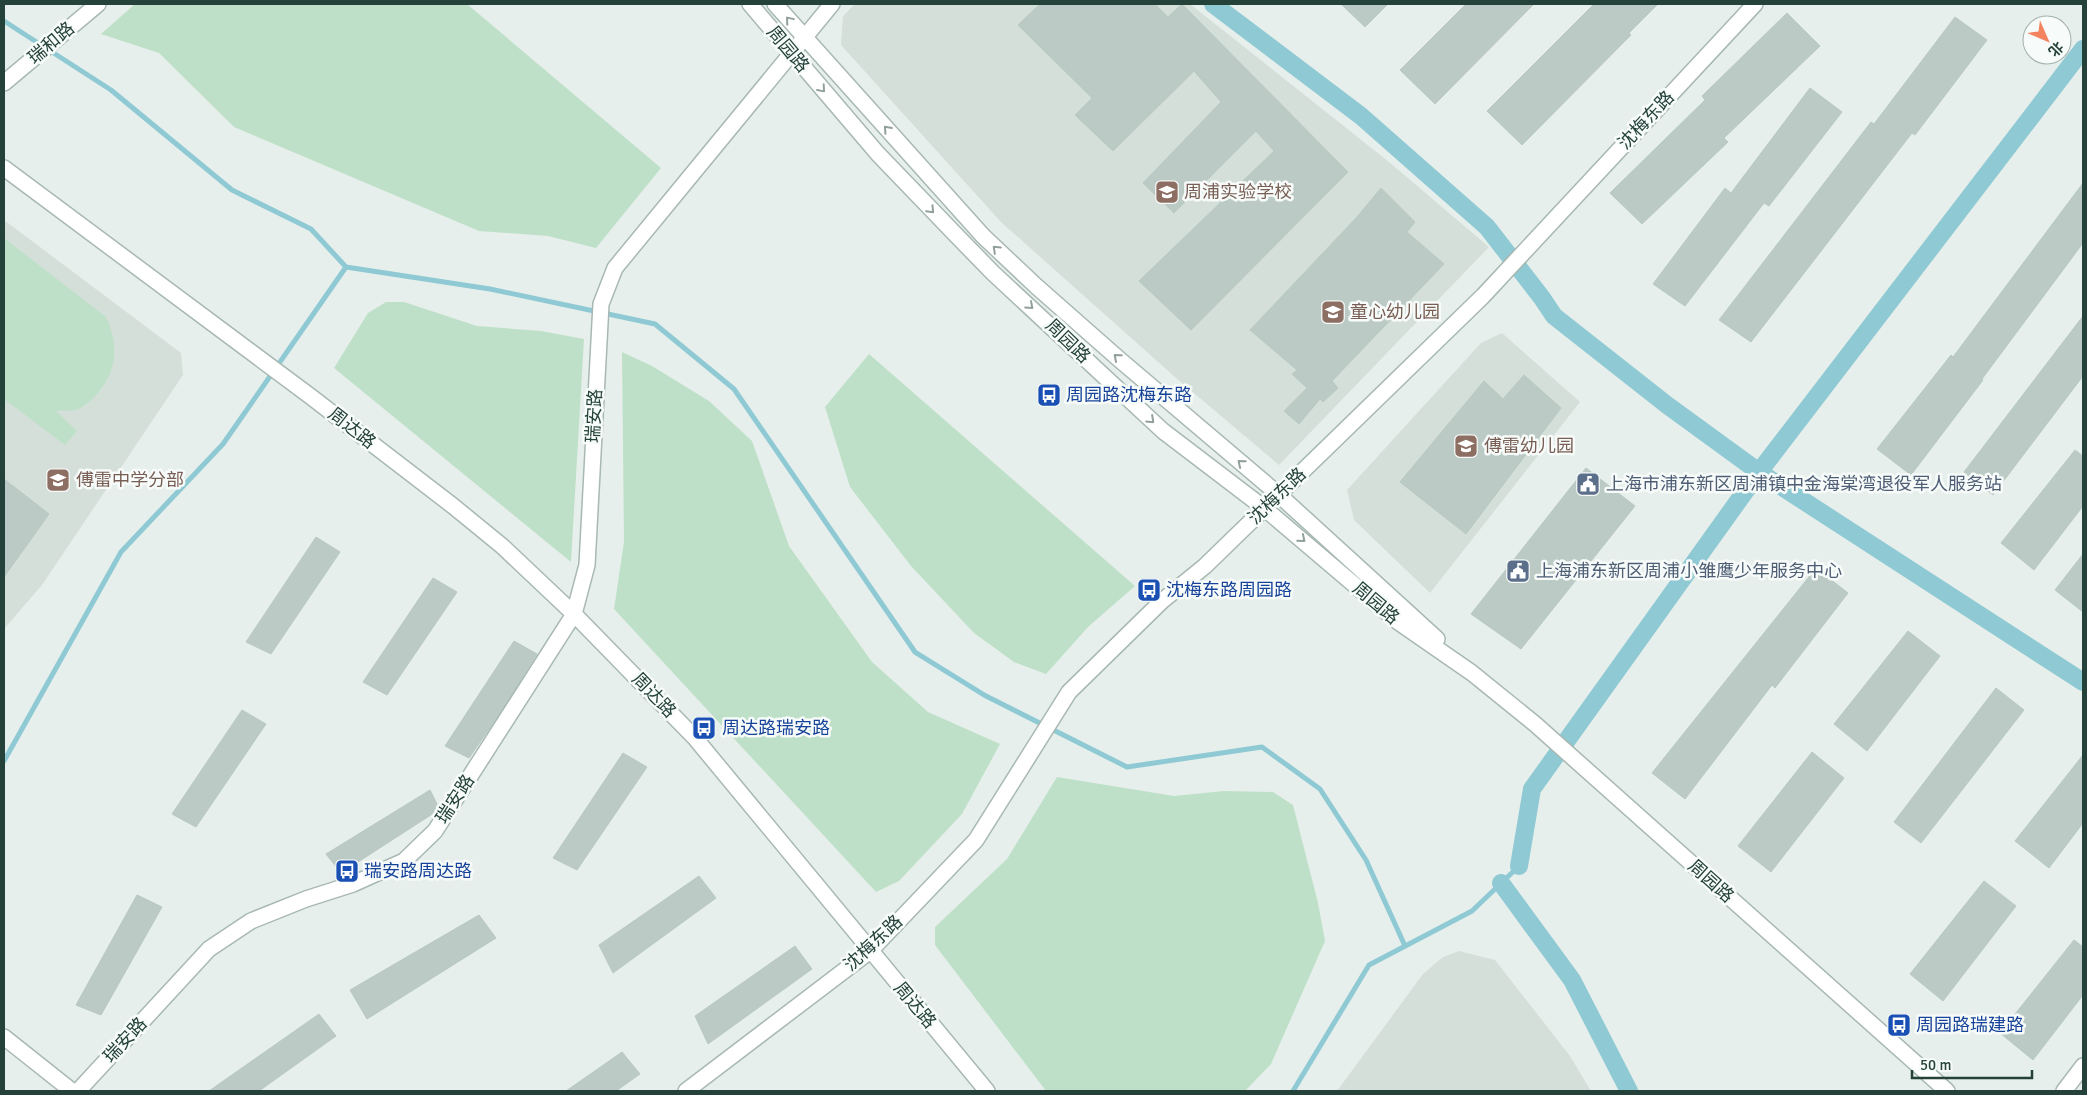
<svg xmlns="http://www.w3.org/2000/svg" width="2087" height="1095" font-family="Signika,'Noto Sans SC',sans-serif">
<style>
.built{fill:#d4dfda}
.green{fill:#bfe0c8}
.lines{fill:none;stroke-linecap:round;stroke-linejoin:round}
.stream{stroke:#8ec9d4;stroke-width:5}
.canal{stroke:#8ec9d4;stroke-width:18}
.building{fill:#bbcac4;stroke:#b8c9c2}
.minor-casing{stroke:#a8b8b2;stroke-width:18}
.tertiary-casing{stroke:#a8b8b2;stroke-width:18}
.minor{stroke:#fff;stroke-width:15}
.tertiary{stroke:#fff;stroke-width:15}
.oneway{stroke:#92a09c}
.labels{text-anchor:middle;stroke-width:5;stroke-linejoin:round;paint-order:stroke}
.street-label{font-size:18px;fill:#24423a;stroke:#f7fbf9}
.education-label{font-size:18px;fill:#785e54;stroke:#f7fbf9;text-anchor:start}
.transit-label{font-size:18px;fill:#164399;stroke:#f7fbf9;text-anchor:start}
.service-label{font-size:18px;fill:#4e5e75;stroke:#f7fbf9;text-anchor:start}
</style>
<rect width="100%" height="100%" fill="#e6efeb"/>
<path class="built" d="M855 4H1190L1389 162 1489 247 1279 465 1175 377 1001 222 841 45 843 16Z
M4 220 181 353 183 375 42 585 4 629Z
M1502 333 1580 402 1430 593 1354 520 1347 490 1481 343Z
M1459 951 1495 960 1570 1056 1591 1091H1337L1423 974 1443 957Z"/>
<path class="green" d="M135 4H467L661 168 596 248 548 236 479 231 234 127 159 53 101 34Z
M4 238 106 317C119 345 117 370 98 393 93 399 83 408 76 410 70 411 63 410 56 411L77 431 65 445 4 399Z
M386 302H404L477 326 541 331 584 339 571 562 334 368 368 313Z
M622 352 652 366 709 401 752 441 789 546 872 662 928 712 1000 744 962 814 899 881 876 892 614 609 624 542Z
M869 354 1135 586 1088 627 1046 674 1014 662 974 633 911 566 850 487 825 407Z
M1057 777 1174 796 1224 791 1273 792 1293 805 1318 903 1325 941 1271 1064 1245 1091H1046L935 945V927L1007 859Z"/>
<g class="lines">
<path class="stream" d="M4 21 111 90 232 190 311 229 346 267 490 289 655 324 734 389 915 652 986 696 1127 767 1262 747 1320 789 1366 860 1405 946
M4 761 121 552 223 444 346 267
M1293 1091 1369 965 1472 911 1519 866"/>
<path class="canal" d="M1213 4 1361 116 1487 227 1542 298 1554 316 1667 405 1759 472 2083 682
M1519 866 1532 789 1759 472 2083 49
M1501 883 1572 980 1629 1091"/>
</g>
<path class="building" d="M1040 4H1155L1168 17 1182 4 1348 172 1191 330 1139 281 1274 151 1256 131 1174 213 1143 183 1221 102 1194 71 1113 151 1075 115 1092 98 1018 25Z
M1341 4H1388L1365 27Z
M1466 4H1534L1435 104 1400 70Z
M1594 4H1658L1629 33 1631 35 1522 145 1487 111Z
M1787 13 1820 46 1724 138 1728 142 1642 224 1610 193 1705 100 1702 96Z
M1955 17 1987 40 1915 135 1912 133 1751 342 1719 320 1871 122 1874 124Z
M1810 88 1842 112 1769 206 1764 203 1685 306 1653 284 1725 188 1731 193Z
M2083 183V243L1982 379 1983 380 1911 475 1877 449 1951 355 1953 357Z
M1381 188 1415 222 1407 232 1444 264 1332 381 1338 388 1323 402 1320 399 1299 424 1284 411 1307 388 1292 374 1297 370 1250 330 1357 217Z
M2083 316V376L1993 495 1964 472Z
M1524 375 1561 408 1466 534 1400 482 1484 381 1503 399Z
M2075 450 2083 456V506L2034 570 2001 543Z
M1586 468 1635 506 1521 649 1471 614Z
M4 479 49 514 4 577Z
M316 537 340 552 271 654 246 642Z
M2083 554V612L2055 590Z
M1816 568 1848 593 1775 688 1772 685 1685 799 1652 773Z
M433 578 457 592 387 695 363 682Z
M1908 631 1940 656 1867 751 1834 724Z
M514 641 537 654 498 716 469 758 445 746Z
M1996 688 2024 710 1921 843 1894 822Z
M242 710 266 724 196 827 172 814Z
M1812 752 1844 778 1771 872 1738 846Z
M623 753 647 767 577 870 553 858Z
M2083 755V823L2049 868 2015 841Z
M430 790 439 808 437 811 341 873 326 854Z
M699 876 716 898 613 973 599 945Z
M1984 881 2016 906 1943 1001 1910 974Z
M137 895 162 907 101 1015 76 1005Z
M479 915 496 938 367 1019 350 990Z
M2074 940 2083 947V995L2033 1060 2000 1033Z
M795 946 812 969 708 1044 695 1016Z
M319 1014 336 1036 259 1091H209Z
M622 1052 640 1074 616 1091H566Z"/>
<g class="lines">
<g class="minor-casing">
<path id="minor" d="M4 83 98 4
M4 168 310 396 453 506 502 546 574 614 695 738 987 1091
M4 1037 72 1091
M78 1091 209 949 251 921 306 899 353 884 404 861 435 831 574 614 587 565 601 304 615 268 832 4
M2064 1091 2083 1066"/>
</g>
<g class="tertiary-casing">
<path id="tertiary" d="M750 4 878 154 956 235 993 273 1163 431 1264 508 1397 621 1472 673 1535 724 1947 1091
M775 4 983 236 1036 286 1120 360 1278 494 1437 639
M686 1091 870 951 976 840 1069 692 1162 601 1205 566 1483 296 1755 4"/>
</g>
<use href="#minor" class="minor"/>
<use href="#tertiary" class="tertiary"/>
</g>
<defs><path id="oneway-chevron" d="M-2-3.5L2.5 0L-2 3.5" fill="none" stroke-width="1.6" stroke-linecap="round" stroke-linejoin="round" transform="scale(1.25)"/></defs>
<g class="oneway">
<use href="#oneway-chevron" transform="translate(789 20) rotate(-130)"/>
<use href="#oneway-chevron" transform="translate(822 89) rotate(49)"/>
<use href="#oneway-chevron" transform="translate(887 129) rotate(-132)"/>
<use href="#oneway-chevron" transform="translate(931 210) rotate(46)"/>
<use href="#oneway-chevron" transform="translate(996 249) rotate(-137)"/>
<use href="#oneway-chevron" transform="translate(1030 306) rotate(42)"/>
<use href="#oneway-chevron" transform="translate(1117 357) rotate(-139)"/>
<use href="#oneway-chevron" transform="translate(1151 420) rotate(43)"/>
<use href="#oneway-chevron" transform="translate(1241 463) rotate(-140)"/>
<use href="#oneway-chevron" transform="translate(1302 539) rotate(40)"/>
</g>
<defs>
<g id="school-square" transform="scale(1.25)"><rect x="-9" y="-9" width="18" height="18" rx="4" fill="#8d6e63" stroke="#f7fbf9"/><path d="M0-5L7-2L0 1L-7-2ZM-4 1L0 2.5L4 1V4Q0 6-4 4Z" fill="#fff"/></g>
<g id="bus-square" transform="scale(1.25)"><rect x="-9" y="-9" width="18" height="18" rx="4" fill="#1a4fb4" stroke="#f7fbf9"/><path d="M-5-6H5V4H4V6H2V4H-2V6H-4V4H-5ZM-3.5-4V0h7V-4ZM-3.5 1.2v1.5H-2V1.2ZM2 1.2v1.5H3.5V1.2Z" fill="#fff"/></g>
<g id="civic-square" transform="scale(1.25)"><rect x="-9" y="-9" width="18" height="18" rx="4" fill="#5c6f8a" stroke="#f7fbf9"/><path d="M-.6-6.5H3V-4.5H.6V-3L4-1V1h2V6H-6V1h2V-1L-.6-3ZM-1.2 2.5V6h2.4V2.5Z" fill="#fff"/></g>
</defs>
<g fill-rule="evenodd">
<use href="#school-square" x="1167" y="192"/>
<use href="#school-square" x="1333" y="312"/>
<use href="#bus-square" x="1049" y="395"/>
<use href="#school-square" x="1466" y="446"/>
<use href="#school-square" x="58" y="480"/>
<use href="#civic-square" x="1588" y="484"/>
<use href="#civic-square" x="1518" y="571"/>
<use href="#bus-square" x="1149" y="590"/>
<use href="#bus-square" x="704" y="728"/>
<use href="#bus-square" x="347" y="871"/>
<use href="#bus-square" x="1899" y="1025"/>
</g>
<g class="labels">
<g class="street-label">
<text transform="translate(51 43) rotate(-40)" y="6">瑞和路</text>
<text transform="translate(788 49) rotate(50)" y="6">周园路</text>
<text transform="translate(1646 120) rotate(-47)" y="6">沈梅东路</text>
<text transform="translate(1068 341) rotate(44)" y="6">周园路</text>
<text transform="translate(594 416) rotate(-87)" y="6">瑞安路</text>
<text transform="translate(352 428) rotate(38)" y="6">周达路</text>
<text transform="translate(1277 496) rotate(-44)" y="6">沈梅东路</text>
<text transform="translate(1376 603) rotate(40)" y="6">周园路</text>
<text transform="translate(654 695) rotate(46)" y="6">周达路</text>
<text transform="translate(455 799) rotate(-57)" y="6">瑞安路</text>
<text transform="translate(1711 881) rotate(42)" y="6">周园路</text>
<text transform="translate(873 943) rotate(-43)" y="6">沈梅东路</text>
<text transform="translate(915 1005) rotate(50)" y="6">周达路</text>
<text transform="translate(125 1040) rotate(-47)" y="6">瑞安路</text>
</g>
<g class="education-label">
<text x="1184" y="198">周浦实验学校</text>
<text x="1350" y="318">童心幼儿园</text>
<text x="1484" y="452">傅雷幼儿园</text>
<text x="76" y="486">傅雷中学分部</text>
</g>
<g class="transit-label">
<text x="1066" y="401">周园路沈梅东路</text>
<text x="1166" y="596">沈梅东路周园路</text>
<text x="722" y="734">周达路瑞安路</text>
<text x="364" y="877">瑞安路周达路</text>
<text x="1916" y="1031">周园路瑞建路</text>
</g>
<g class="service-label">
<text x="1606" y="490">上海市浦东新区周浦镇中金海棠湾退役军人服务站</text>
<text x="1536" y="577">上海浦东新区周浦小雏鹰少年服务中心</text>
</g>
</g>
<rect width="2087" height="1095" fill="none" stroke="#24423a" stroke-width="10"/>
<g transform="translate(2047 40) rotate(135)"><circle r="24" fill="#f7fbf9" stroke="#a3b1ad"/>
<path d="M0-4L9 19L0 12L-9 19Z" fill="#f4845f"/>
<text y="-8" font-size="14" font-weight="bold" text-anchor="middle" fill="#24423a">北</text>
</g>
<path d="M1912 1070v8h120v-8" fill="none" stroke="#24423a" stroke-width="2.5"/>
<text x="1920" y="1070" font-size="15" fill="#24423a" stroke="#f7fbf9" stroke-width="4" paint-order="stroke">50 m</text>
</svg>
